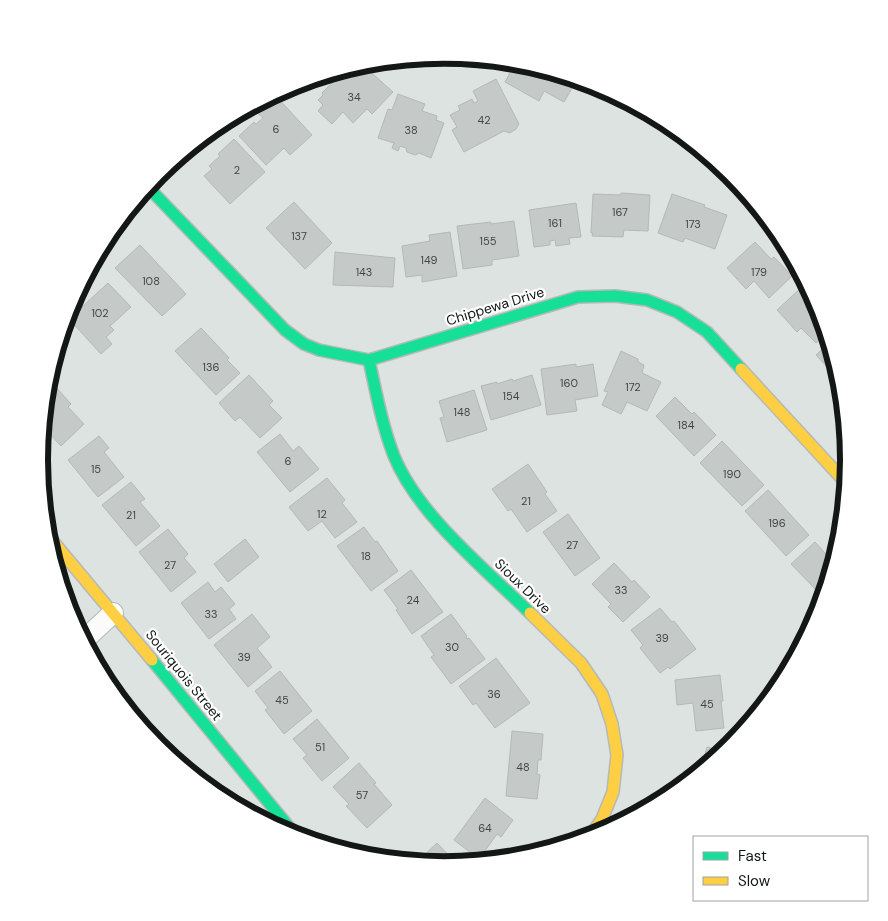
<svg xmlns="http://www.w3.org/2000/svg" width="888" height="921" font-family="'DM Sans',sans-serif">
<style>
.building{fill:#c5cac9;stroke:#b4b9b7}
.lines{fill:none;stroke-linecap:round;stroke-linejoin:round}
.street-casing{stroke:#b5b9b7;stroke-width:22}
.fast-casing{stroke:#b5b9b7;stroke-width:14}
.slow-casing{stroke:#b5b9b7;stroke-width:14}
.street{stroke:#fafbfa;stroke-width:20}
.fast{stroke:#16e098;stroke-width:11}
.slow{stroke:#ffcf43;stroke-width:11}
.labels{text-anchor:middle;stroke-width:4.5;stroke-linejoin:round;paint-order:stroke}
.number-label{font-size:11px;fill:#414644}
.street-label{font-size:14px;fill:#131715;stroke:#fff}
.rim{fill:none;stroke:#131715;stroke-width:6}
</style>
<rect width="100%" height="100%" fill="#dde3e0"/>
<path class="building" d="M516 62 523 63 577 79 564 102 544 91 539 101 505 82Z
M354 66 360 72 365 67 393 92 372 114 367 109 353 123 343 112 332 124 318 111 323 105 318 100 323 95 322 93 339 76 341 77 350 68Z
M333 73 319 86 312 79Z
M496 79 519 124 516 129 510 133 504 131 464 152 452 130 457 127 450 115 460 110 458 106 472 99 474 103 478 101 473 91Z
M274 94 312 135 290 155 284 148 266 165 239 136 254 122 256 124 263 118 253 109 262 100Z
M398 94 425 104 422 111 437 116 436 120 444 123 431 158 419 153 415 155 407 152 406 148 400 146 398 151 392 148 394 143 378 138 388 109 392 110Z
M234 139 265 172 230 204 204 176 212 169 209 166 220 156 218 154Z
M621 193 650 195 648 231 624 230 623 237 592 236 593 233H591L593 194 620 195Z
M672 194 705 205 704 207 727 215 715 249 685 238 683 242 658 233Z
M294 202 332 243 305 269 266 228Z
M576 203 581 237 569 238 570 244 556 246 555 240 550 241V245L534 247 529 210Z
M514 221 519 256 492 260V265L463 269 457 226 491 222V224Z
M450 232 457 276 422 282V275L406 277 402 246 430 241 429 235Z
M755 242 771 259 774 257 792 276 769 298 754 281 746 289 727 268Z
M140 245 186 294 162 316 115 268Z
M335 252 395 258 393 287 333 285Z
M108 283 131 307 110 326 114 330 106 337 112 344 101 354 69 319Z
M803 286 814 297 819 306 827 333 816 343 801 328 797 332 777 310Z
M201 328 229 358 227 360 240 373 216 395 175 351Z
M830 342 842 382V388L829 374 832 372 816 355Z
M621 351 638 359V362L644 365 642 373 661 382 647 411 627 402 621 414 602 405 608 392 604 391Z
M576 364V367L593 364 598 396 575 400 577 411 547 415 541 369Z
M249 375 273 401 269 405 282 418 260 438 240 417 235 421 219 403Z
M532 375 541 405 491 420 481 386 497 382V384L512 379 513 381Z
M55 386 71 404 68 407 84 424 61 446 48 432 44 436 41 433 45 395Z
M474 390 487 430 447 442 440 418 444 417 439 401Z
M675 397 692 414 694 412 716 435 694 456 656 416Z
M280 434 293 451 299 446 319 469 290 492 257 452Z
M99 436 109 448 104 452 124 477 98 497 68 460Z
M722 441 764 485 742 506 700 463Z
M528 464 547 492 545 494 557 511 527 532 511 509 508 511 492 489Z
M327 478 345 500 342 503 357 522 335 538 322 521 308 531 289 507Z
M131 482 145 499 140 502 160 526 136 546 102 505Z
M768 490 809 535 786 556 745 511Z
M568 514 600 558 575 576 543 532Z
M364 527 375 542 377 541 398 571 371 591 337 546Z
M168 529 188 554 184 558 196 572 171 592 139 552Z
M245 539 259 557 228 582 214 564Z
M815 542 834 563 826 590 824 587 818 592 791 564Z
M614 563 632 582 634 580 650 597 623 622 608 607 611 604 592 584Z
M411 570 443 612 412 634 396 610 398 609 384 590Z
M208 582 215 592 221 587 235 604 229 609 236 619 209 639 181 603Z
M660 608 672 622 674 621 696 649 670 669 668 667 660 673 640 648 643 645 631 630Z
M252 614 270 637 257 648 272 667 248 687 214 645Z
M451 614 467 636 466 637 467 639 469 638 485 659 451 684 431 657 434 655 421 636Z
M496 658 530 703 495 728 476 703 473 705 459 686Z
M280 671 312 711 284 734 265 710 268 708 255 691Z
M720 675 723 701H721L724 728 696 731 693 703 677 705 675 680Z
M112 692 135 716 133 718Z
M317 719 349 758 322 781 303 758 307 755 293 739Z
M512 731 543 734 541 760H538L537 774 540 775 537 799 506 796Z
M707 747 723 751 724 748 728 749 700 772Z
M359 763 376 783 374 784 392 805 367 828 346 806 349 804 333 787Z
M684 771 697 775 678 790Z
M485 798 513 820 501 837 497 834 479 859 454 840Z
M437 843 457 864 444 866 413 863 417 859 419 860Z"/>
<g class="lines">
<g class="street-casing">
<path id="street" d="M83 641 113 613"/>
</g>
<g class="fast-casing">
<path id="fast" d="M147 186 285 330 304 344 319 350 369 360 578 297 615 296 647 300 677 312 707 332 741 369
M369 360C376 392 382 425 394 456 418 515 485 569 530 613
M152 660 297 837"/>
</g>
<g class="slow-casing">
<path id="slow" d="M741 369 847 484
M46 533 152 660
M530 613 581 663 602 694 612 724 617 755 613 792 602 819 589 838"/>
</g>
<use href="#street" class="street"/>
<use href="#fast" class="fast"/>
<use href="#slow" class="slow"/>
</g>
<g class="labels">
<g class="number-label">
<text x="354" y="101">34</text>
<text x="484" y="124">42</text>
<text x="276" y="133">6</text>
<text x="411" y="134">38</text>
<text x="237" y="174">2</text>
<text x="620" y="216">167</text>
<text x="555" y="227">161</text>
<text x="693" y="228">173</text>
<text x="299" y="240">137</text>
<text x="488" y="245">155</text>
<text x="429" y="264">149</text>
<text x="364" y="276">143</text>
<text x="759" y="276">179</text>
<text x="151" y="285">108</text>
<text x="100" y="317">102</text>
<text x="211" y="371">136</text>
<text x="569" y="387">160</text>
<text x="633" y="391">172</text>
<text x="511" y="400">154</text>
<text x="462" y="416">148</text>
<text x="686" y="429">184</text>
<text x="288" y="465">6</text>
<text x="96" y="473">15</text>
<text x="732" y="478">190</text>
<text x="526" y="505">21</text>
<text x="322" y="518">12</text>
<text x="131" y="519">21</text>
<text x="777" y="527">196</text>
<text x="572" y="549">27</text>
<text x="366" y="560">18</text>
<text x="170" y="569">27</text>
<text x="621" y="594">33</text>
<text x="413" y="604">24</text>
<text x="211" y="618">33</text>
<text x="662" y="642">39</text>
<text x="452" y="651">30</text>
<text x="244" y="661">39</text>
<text x="494" y="698">36</text>
<text x="282" y="704">45</text>
<text x="707" y="708">45</text>
<text x="320" y="751">51</text>
<text x="523" y="771">48</text>
<text x="362" y="799">57</text>
<text x="485" y="832">64</text>
</g>
<g class="street-label">
<text transform="translate(495 306) rotate(-17)" y="5">Chippewa Drive</text>
<text transform="translate(523 586) rotate(44)" y="5">Sioux Drive</text>
<text transform="translate(184 675) rotate(51)" y="5">Souriquois Street</text>
</g>
</g>
<path d="M0 0H888V921H0ZM48 460a396 396 0 1 1 792 0a396 396 0 1 1-792 0Z" fill="#fff" fill-rule="evenodd"/>
<path class="rim" d="M48 460a396 396 0 1 1 792 0a396 396 0 1 1-792 0Z"/>
<rect x="693" y="836" width="175" height="65" fill="#ffffff" stroke="#a1a2a1"/>
<rect x="703" y="852" width="25" height="8" fill="#16e098" stroke="#a1a2a1"/>
<text x="738" y="861" font-size="15" fill="#131715">Fast</text>
<rect x="703" y="877" width="25" height="8" fill="#ffcf43" stroke="#a1a2a1"/>
<text x="738" y="886" font-size="15" fill="#131715">Slow</text>
</svg>
